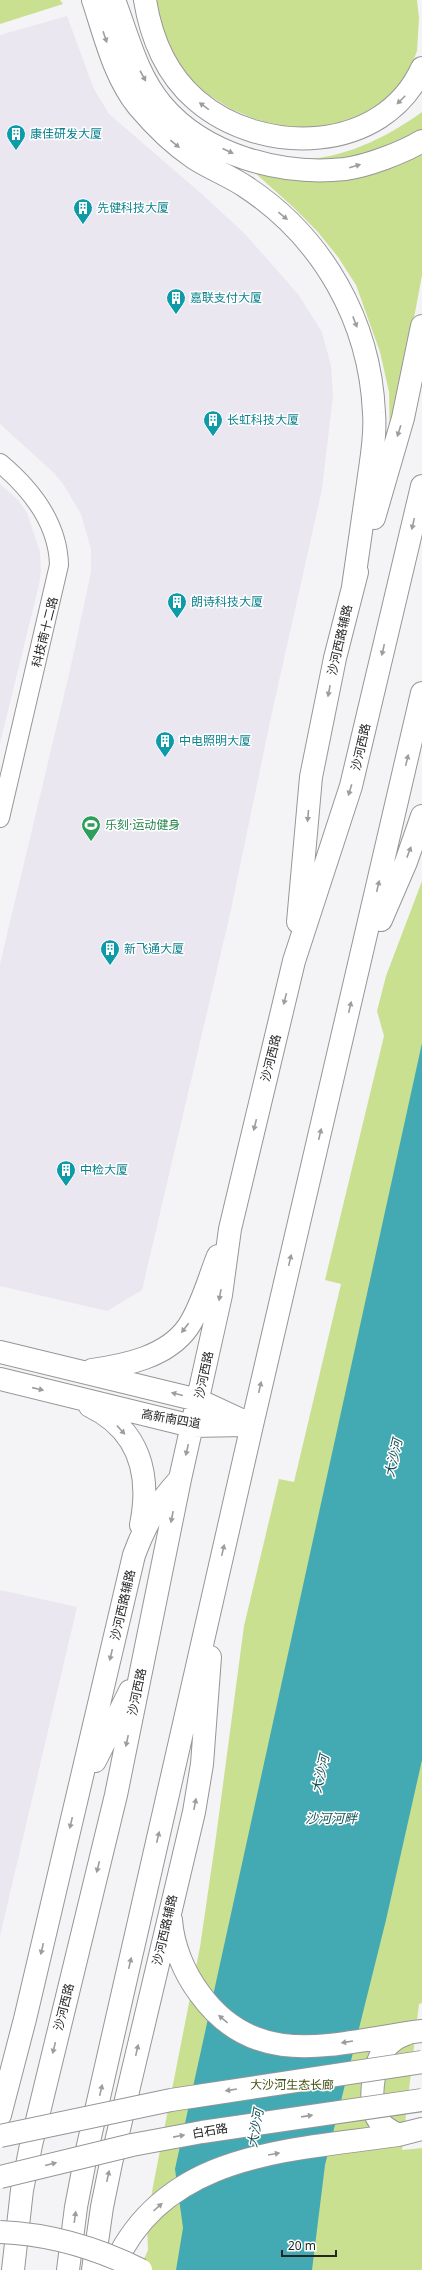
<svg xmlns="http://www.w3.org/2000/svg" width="422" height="2270" font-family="'Noto Sans','Noto Sans SC',sans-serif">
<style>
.built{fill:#ebe7f1}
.green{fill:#cae091}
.water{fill:#43aab3}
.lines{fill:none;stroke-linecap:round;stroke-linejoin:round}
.minor-casing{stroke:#979598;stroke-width:20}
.major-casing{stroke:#979598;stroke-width:24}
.minor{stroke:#fff;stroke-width:18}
.major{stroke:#fff;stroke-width:22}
.major-bridge-casing{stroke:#979598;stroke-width:24;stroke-linecap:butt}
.major-bridge{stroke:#fff;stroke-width:22}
.oneway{fill:#9d9d9e}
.labels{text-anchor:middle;stroke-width:3;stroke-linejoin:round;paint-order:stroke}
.culture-label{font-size:12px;fill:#0d838f;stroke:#fff;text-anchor:start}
.street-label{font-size:12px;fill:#262627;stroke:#fff}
.leisure-label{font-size:12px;fill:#27864d;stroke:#fff;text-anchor:start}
.park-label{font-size:12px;fill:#455312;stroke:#fff}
.water-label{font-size:13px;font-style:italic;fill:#155156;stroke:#fff}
</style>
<rect width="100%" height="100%" fill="#f4f3f6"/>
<path class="built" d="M67 16 94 89 109 114 203 195 245 234 298 294 322 332 331 366 333 396 322 489 271 717 230 914 142 1290 107 1311 0 1286V964L70 670 91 572V549L81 514 63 484 54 473 0 424V35Z
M0 484 18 500 27 513 40 552 41 570 39 585 0 743Z
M0 1590 77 1607 0 1936Z"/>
<path class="green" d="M0 0H60L63 4 0 24Z
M153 0H417L419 18 417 51 408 75 396 93 359 119 304 129 268 124 231 109 204 92 181 69 166 45Z
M422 112V275L390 447 389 392 380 352 356 285 338 257 317 231 292 206 218 140C236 146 255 156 274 158 328 166 379 143 422 112Z
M422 881V2003L419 2004 402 2150 422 2148V2270H139L148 2250 147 2225 153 2186 200 1947 216 1837 244 1626 279 1479 294 1482 341 1284 325 1280 384 1036 377 1011 386 976Z"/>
<path class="water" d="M422 1043V1760L386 1920 325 2165 312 2270H176L183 2228 175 2169Z"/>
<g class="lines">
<g class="minor-casing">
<path id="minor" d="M0 463C31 489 58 522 59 565L0 818"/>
</g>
<g class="major-casing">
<path id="major" d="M93 0C105 36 114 76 138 106 154 125 173 144 194 158 211 169 230 176 246 187 323 238 370 321 374 413 376 436 371 460 368 483 363 517 358 552 353 587
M114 0C128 36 136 74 162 105 204 155 281 176 345 169 367 166 402 153 422 141
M145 0C151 38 167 75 196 100 262 157 383 154 422 68
M374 518 403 418 422 326
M381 920 406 862 422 816
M298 922 311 777 335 658 357 572
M0 1352 198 1400 252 1425
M92 1370C126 1365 167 1357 188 1327 202 1306 209 1278 218 1256
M0 1379 192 1426 245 1425
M90 1406C140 1430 151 1475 141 1525
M95 1761 130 1691
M171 1920C173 1946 184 1973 200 1994 258 2074 340 2041 422 2031
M0 2115 25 2019 134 1555C146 1523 157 1504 180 1479
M398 2135C391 2131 383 2127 379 2121 367 2105 373 2065 384 2050 389 2043 397 2037 406 2034
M13 2270 22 2190 31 2145 116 1795 180 1479 221 1295 230 1229 294 961 351 786 422 486
M68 2270 76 2207 87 2150 252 1425 422 693
M93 2270 102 2207 111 2163 194 1812 202 1764 210 1657
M112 2270C163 2151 289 2151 398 2135L422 2129"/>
</g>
<use href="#minor" class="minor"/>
<use href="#major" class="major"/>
<g class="major-bridge-casing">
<path id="major-bridge" d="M0 2136 171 2100 422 2062
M0 2177 132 2145 202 2132 422 2100
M0 2232C50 2234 97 2248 141 2270"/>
</g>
<use href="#major-bridge" class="major-bridge"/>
</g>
<defs><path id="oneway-solid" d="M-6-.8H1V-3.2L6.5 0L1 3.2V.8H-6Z"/></defs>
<g class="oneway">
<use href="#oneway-solid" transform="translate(105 37) rotate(71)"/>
<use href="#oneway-solid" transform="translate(143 76) rotate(61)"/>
<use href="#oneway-solid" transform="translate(401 100) rotate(135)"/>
<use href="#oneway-solid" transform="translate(204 106) rotate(-144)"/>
<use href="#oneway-solid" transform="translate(175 144) rotate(39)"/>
<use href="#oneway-solid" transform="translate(228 151) rotate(24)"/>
<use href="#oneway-solid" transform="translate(355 166) rotate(-16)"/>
<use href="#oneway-solid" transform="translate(283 216) rotate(39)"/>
<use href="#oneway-solid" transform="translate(355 322) rotate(69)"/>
<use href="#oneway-solid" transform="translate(399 431) rotate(108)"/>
<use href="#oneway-solid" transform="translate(413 524) rotate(103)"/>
<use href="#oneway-solid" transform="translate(383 650) rotate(103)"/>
<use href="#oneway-solid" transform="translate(329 691) rotate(101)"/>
<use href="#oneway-solid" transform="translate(407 760) rotate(-77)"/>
<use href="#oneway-solid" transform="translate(350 790) rotate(107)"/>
<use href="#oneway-solid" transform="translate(308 816) rotate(95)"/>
<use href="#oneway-solid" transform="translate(409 852) rotate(-69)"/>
<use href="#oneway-solid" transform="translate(378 886) rotate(-77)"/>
<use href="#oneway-solid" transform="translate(285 999) rotate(104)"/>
<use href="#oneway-solid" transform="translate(350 1007) rotate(-77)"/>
<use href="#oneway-solid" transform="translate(255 1125) rotate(104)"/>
<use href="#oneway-solid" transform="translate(320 1134) rotate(-77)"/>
<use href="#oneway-solid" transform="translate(290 1260) rotate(-77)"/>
<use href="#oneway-solid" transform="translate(220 1295) rotate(100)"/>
<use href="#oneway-solid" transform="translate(185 1328) rotate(127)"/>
<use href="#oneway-solid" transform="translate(260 1387) rotate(-77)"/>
<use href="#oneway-solid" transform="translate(38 1389) rotate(13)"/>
<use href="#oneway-solid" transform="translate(177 1394) rotate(-166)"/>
<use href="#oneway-solid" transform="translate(121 1430) rotate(47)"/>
<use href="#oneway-solid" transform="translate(187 1450) rotate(103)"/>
<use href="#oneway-solid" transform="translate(172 1517) rotate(101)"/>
<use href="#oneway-solid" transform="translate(223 1550) rotate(-77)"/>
<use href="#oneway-solid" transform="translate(111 1655) rotate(103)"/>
<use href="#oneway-solid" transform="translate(127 1741) rotate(102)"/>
<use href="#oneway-solid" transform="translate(195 1804) rotate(-79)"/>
<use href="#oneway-solid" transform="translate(71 1823) rotate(103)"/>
<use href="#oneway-solid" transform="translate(158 1837) rotate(-77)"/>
<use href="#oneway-solid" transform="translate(98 1867) rotate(104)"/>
<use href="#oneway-solid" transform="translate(42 1949) rotate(103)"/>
<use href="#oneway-solid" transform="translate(130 1963) rotate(-77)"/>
<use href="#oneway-solid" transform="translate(223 2019) rotate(-140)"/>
<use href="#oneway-solid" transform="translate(347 2042) rotate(171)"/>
<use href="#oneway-solid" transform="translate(54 2048) rotate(104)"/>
<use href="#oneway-solid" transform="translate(137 2050) rotate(-77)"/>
<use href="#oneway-solid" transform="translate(101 2090) rotate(-77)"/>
<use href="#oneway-solid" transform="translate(231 2090) rotate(171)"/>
<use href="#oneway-solid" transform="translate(307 2116) rotate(-8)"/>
<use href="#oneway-solid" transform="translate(179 2136) rotate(-11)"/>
<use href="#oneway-solid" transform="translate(274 2154) rotate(-10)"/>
<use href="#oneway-solid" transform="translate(51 2164) rotate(-14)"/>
<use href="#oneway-solid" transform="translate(108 2176) rotate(-78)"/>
<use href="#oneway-solid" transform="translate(158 2207) rotate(-42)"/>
<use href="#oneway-solid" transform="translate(75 2217) rotate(-82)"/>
</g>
<defs>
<g id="building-pin" transform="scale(1)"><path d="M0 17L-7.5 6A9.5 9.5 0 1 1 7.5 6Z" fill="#0f9aa8" stroke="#fff"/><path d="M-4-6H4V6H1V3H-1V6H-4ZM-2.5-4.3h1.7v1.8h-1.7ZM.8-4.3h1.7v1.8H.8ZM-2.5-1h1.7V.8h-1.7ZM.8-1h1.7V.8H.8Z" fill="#fff"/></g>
<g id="stadium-pin" transform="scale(1)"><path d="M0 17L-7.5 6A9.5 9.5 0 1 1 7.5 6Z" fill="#2e9e5b" stroke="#fff"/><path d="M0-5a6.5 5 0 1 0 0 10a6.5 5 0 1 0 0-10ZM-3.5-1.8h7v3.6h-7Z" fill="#fff"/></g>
</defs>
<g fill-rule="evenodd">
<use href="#building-pin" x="16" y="134"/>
<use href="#building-pin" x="83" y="208"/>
<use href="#building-pin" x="176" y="298"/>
<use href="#building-pin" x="213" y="420"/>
<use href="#building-pin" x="177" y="602"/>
<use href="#building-pin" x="165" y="741"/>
<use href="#stadium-pin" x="91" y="825"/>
<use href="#building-pin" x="110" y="949"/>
<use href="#building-pin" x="66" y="1170"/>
</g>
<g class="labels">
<g class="culture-label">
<text x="30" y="138">康佳研发大厦</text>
<text x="97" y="212">先健科技大厦</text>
<text x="190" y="302">嘉联支付大厦</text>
<text x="227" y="424">长虹科技大厦</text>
<text x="191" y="606">朗诗科技大厦</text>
<text x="179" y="745">中电照明大厦</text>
<text x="124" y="953">新飞通大厦</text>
<text x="80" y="1174">中检大厦</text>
</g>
<g class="street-label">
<text transform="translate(45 632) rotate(-76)" y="4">科技南十二路</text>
<text transform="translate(340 640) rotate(-77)" y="4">沙河西路辅路</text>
<text transform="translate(361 747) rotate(-77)" y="4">沙河西路</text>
<text transform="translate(271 1058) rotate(-76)" y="4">沙河西路</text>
<text transform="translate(204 1375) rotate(-78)" y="4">沙河西路</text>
<text transform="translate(171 1419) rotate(10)" y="4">高新南四道</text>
<text transform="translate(123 1605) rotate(-77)" y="4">沙河西路辅路</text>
<text transform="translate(137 1692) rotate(-78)" y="4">沙河西路</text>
<text transform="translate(165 1930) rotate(-77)" y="4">沙河西路辅路</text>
<text transform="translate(64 2007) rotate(-76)" y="4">沙河西路</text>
<text transform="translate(210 2131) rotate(-10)" y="4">白石路</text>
</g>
<g class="leisure-label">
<text x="105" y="829">乐刻·运动健身</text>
</g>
<g class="park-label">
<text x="292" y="2089">大沙河生态长廊</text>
</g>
<g class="water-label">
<text transform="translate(393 1458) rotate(-77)" y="5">大沙河</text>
<text transform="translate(320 1774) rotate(-77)" y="5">大沙河</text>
<text x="331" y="1823">沙河河畔</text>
<text transform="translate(255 2128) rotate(-80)" y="5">大沙河</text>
</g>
</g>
<path d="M282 2250v6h54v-6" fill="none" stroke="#262627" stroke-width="2"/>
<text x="288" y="2250" font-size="12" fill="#262627" stroke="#ffffff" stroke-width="3" paint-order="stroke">20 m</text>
</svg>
